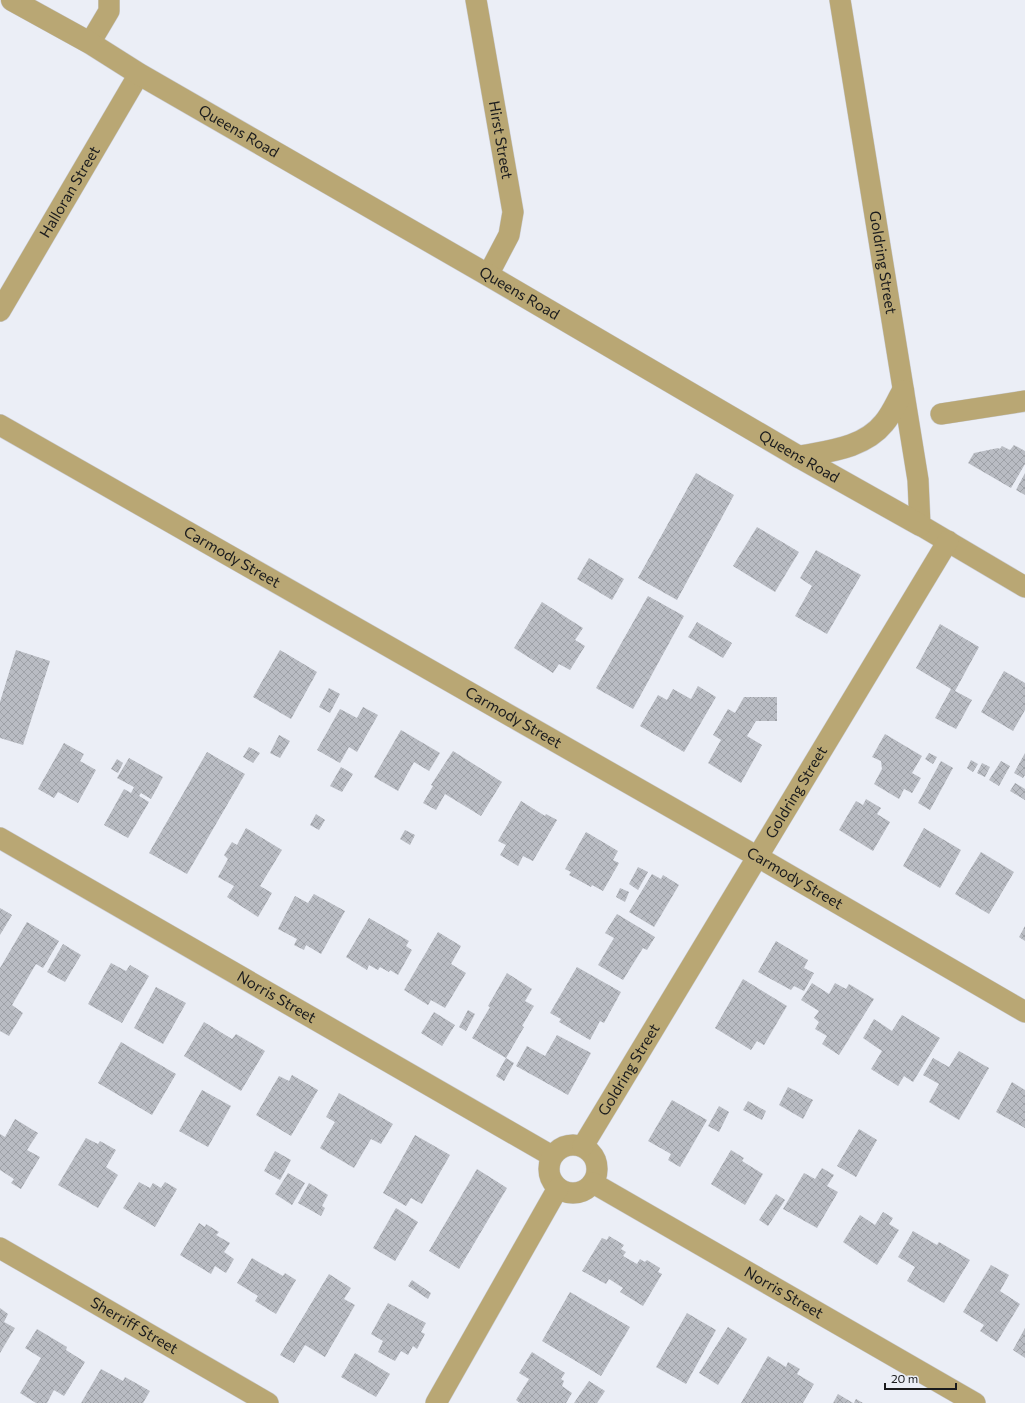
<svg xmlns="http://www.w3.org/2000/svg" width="1025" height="1403" font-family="Commissioner,sans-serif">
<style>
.building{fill:url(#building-cross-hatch)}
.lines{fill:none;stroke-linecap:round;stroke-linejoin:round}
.minor-casing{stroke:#caccd3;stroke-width:22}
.tertiary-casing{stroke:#caccd3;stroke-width:23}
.minor{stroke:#b9a774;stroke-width:21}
.tertiary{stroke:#b9a774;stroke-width:22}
.labels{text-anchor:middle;stroke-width:3;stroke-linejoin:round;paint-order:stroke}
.street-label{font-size:15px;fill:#1a1b1d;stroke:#ebeef6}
</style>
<defs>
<pattern id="building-cross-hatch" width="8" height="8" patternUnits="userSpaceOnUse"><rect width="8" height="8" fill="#b9bcc3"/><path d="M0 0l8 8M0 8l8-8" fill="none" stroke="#9ea1a7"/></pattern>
</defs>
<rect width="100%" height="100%" fill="#ebeef6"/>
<path class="building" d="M1014 445 1025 451V464L1011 488 968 463 974 453 998 448 1000 449 1002 446 1010 450Z
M696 473 734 495 677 600 638 578Z
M1025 473V495L1016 490Z
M757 527 799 552 775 592 733 566Z
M816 550 861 575 827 634 795 616 812 586 800 578Z
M589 558 624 579 612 600 577 579Z
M648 596 684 616 633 709 596 688Z
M542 602 583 628 575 640 585 646 570 670 559 664 553 673 514 648Z
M697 622 732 643 723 658 688 637Z
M940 624 979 647 955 691 972 700 956 729 935 718 951 689 916 668Z
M16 650 50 661 23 745 0 738V702Z
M280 650 317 672 291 719 253 697Z
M1004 671 1025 683V710L1013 731 981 712Z
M698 686 716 697 684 752 640 726 658 695 667 700 673 689 691 699Z
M329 688 340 694 330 713 319 707Z
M744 697H777V721H756L747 736 762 745 741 783 708 763 721 740 713 735 728 709 735 713Z
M363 707 378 715 357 752 349 747 340 763 317 750 340 709 357 718Z
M401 730 440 753 429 771 414 762 398 791 374 777Z
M885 734 922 756 912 773 921 778 912 793 904 789 899 799 874 784 882 769 881 761 872 757Z
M279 735 290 741 280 758 270 753Z
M64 743 84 754 80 761 96 770 78 803 58 792 54 798 38 789Z
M249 747 260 753 253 763 243 757Z
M453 751 502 782 481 816 445 794 436 810 423 803 433 786 431 785Z
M207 752 245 774 187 874 149 853Z
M929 753 937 757 933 764 925 759Z
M1025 753V775L1023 778 1014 773Z
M129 758 163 777 151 799 141 793 139 796 149 802 128 838 104 825 124 789 131 793 134 787 117 778Z
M117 759 123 763 118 773 111 769Z
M971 760 978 764 973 772 967 768Z
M941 761 953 768 930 810 918 803Z
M1001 761 1010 766 999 786 989 780Z
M982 763 990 767 985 777 977 773Z
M341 767 353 774 342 792 330 786Z
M1015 783 1025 789V800L1010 791Z
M866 799 881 808 877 814 890 822 873 851 839 830 856 801 863 805Z
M521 801 545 816 546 814 557 820 533 861 523 856 518 866 500 855 506 845 498 841Z
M316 814 325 820 319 830 310 825Z
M246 828 282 850 260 886 272 893 258 917 227 897 234 886 218 877 228 859 224 855 232 842 237 845Z
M924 828 961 850 940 888 903 866Z
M405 830 415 835 410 845 400 839Z
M586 832 618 851 613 860 619 863 603 891 592 885 591 887 569 875 571 872 565 869Z
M981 852 1014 872 989 914 955 894Z
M638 867 648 872 638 890 629 884Z
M652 874 661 879 663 875 679 885 654 927 629 912Z
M620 888 629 892 625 902 616 897Z
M314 894 345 911 321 954 306 945 304 950 294 945 297 939 278 929 295 896 308 903Z
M0 908 12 915 0 935Z
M617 914 655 937 647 950 643 948 623 980 598 965 614 938 605 933Z
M369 918 409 941 406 946 412 950 398 975 390 970 389 972 380 967 378 970 369 965 367 970 346 957Z
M27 922 59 941 43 968 36 964 12 1005 23 1013 9 1036 0 1031V968Z
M1025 926V941L1019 937Z
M438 932 461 946 451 964 466 973 445 1008 431 1000 428 1005 404 990Z
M776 941 808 960 804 968 814 973 804 991 794 986 791 990 758 972Z
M63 944 81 955 65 982 47 972Z
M111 963 126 971 130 965 149 976 122 1023 88 1004Z
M577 967 621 992 604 1023 600 1021 590 1040 559 1022 561 1019 550 1013Z
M507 973 532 989 525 1001 534 1006 522 1026 524 1027 506 1058 472 1038 490 1007 488 1006Z
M743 979 787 1006 764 1045 757 1041 751 1050 715 1028Z
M812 983 829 994 835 983 846 989 849 984 874 999 839 1055 822 1044 827 1036 815 1029 819 1022 814 1018 819 1011 801 1000Z
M156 987 186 1003 163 1044 134 1028Z
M468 1010 475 1014 466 1031 459 1027Z
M434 1012 455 1025 442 1046 421 1033Z
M902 1015 940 1038 913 1082 904 1076 898 1086 871 1069 882 1051 863 1038 874 1019 892 1031Z
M204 1022 232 1039 236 1034 265 1051 241 1091 184 1056Z
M557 1035 591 1053 568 1095 516 1066 527 1046 545 1056Z
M121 1042 176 1074 152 1115 98 1083Z
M959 1051 989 1068 959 1120 929 1102 939 1084 923 1075 933 1058 949 1067Z
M506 1058 514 1063 504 1081 496 1076Z
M292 1075 318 1090 291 1136 256 1115 279 1076 289 1081Z
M1012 1082 1025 1090V1128L996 1112Z
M788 1087 813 1100 803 1119 779 1105Z
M202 1090 231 1106 208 1147 179 1131Z
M339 1093 393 1124 381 1144 371 1139 354 1168 320 1148 335 1122 326 1117Z
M672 1100 707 1120 680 1167 668 1160 671 1154 648 1141Z
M748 1101 766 1111 762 1120 743 1110Z
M719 1106 729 1112 719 1132 708 1126Z
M15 1119 38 1133 27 1150 40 1157 21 1189 11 1183 14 1179 0 1170V1134L5 1137Z
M859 1129 877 1140 856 1177 837 1166Z
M415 1135 450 1155 422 1204 411 1198 406 1206 383 1193Z
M86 1138 98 1144 100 1141 116 1150 106 1167 118 1175 98 1208 58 1185Z
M731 1150 744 1158 742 1161 763 1174 745 1205 711 1184Z
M275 1151 291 1160 280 1180 264 1171Z
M822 1168 834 1175 827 1186 838 1192 817 1228 783 1209 804 1173 815 1179Z
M477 1169 507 1188 459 1269 429 1251Z
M288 1173 305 1183 292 1205 275 1194Z
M139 1182 150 1188 153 1183 161 1188 165 1182 177 1189 155 1227 123 1208Z
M309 1183 328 1195 322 1206 325 1208 321 1216 298 1203Z
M776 1194 785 1200 768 1226 759 1220Z
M396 1208 418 1222 395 1261 373 1248Z
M883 1212 893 1218 889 1224 899 1230 877 1265 843 1242 860 1215 875 1225Z
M199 1223 205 1227 206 1224 219 1232 216 1235 230 1243 224 1252 234 1259 226 1273 215 1266 211 1274 180 1255Z
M913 1231 937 1245 939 1242 970 1260 944 1303 907 1281 915 1267 898 1257Z
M609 1236 624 1245 621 1249 626 1252 623 1256 637 1264 640 1259 645 1262 647 1260 660 1268 658 1272 662 1274 643 1306 620 1292 623 1288 609 1279 606 1284 582 1271 602 1238 607 1240Z
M252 1258 283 1276 285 1273 296 1280 276 1314 255 1301 258 1296 237 1283Z
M991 1265 1009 1275 1000 1291 1020 1304 997 1342 980 1331 984 1325 963 1312Z
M329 1274 351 1288 344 1299 355 1305 325 1357 305 1345 294 1363 280 1355Z
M412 1280 431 1293 428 1299 408 1286Z
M570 1292 630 1327 601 1376 542 1341Z
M388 1303 426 1323 421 1332 425 1334 417 1349 413 1346 408 1355 401 1351 395 1361 378 1352 383 1341 371 1334Z
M0 1308 8 1314 4 1322 15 1328 0 1353Z
M687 1313 716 1330 686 1384 656 1367Z
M728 1327 747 1339 718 1385 699 1373Z
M1025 1328V1358L1013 1350Z
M37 1329 67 1347 66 1350 85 1362 64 1396 54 1390 47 1403H36L20 1393 41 1358 25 1348Z
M532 1352 565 1373 561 1379 564 1381 562 1386 572 1393 566 1403H520L516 1400 529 1379 519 1373Z
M355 1353 390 1374 376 1397 341 1377Z
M768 1356 786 1367 788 1362 800 1369 797 1374 814 1384 803 1403H741Z
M101 1369 123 1381 125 1377 150 1391 143 1403H81Z
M589 1381 605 1391 597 1403H574Z
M838 1394 853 1403H833Z
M856 1399 863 1403H854Z"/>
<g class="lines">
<g class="minor-casing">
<g id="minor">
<path id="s1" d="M476 0 513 212 509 235 488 275"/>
<path id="s2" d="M840 0 918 480 920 525 1025 587"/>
<path d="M90 43 109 11V0"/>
<path id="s3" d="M0 311 139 74"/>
<path d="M941 414 1025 401"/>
<path id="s4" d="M0 425 758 857 1025 1012"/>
<path id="s5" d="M0 838 552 1156"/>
<circle cx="573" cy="1169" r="24"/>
<path id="s6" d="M583 1146 948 541"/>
<path id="s7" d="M593 1183 975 1403"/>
<path id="s8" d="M0 1248 268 1403"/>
<path d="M436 1403 558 1188"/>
</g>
</g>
<g class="tertiary-casing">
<g id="tertiary">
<path id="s9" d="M12 0 90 43 139 74 488 275 799 457 920 525"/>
<path d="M799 457C829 451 864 448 884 423 892 414 897 401 903 391"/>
</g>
</g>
<use href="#minor" class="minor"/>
<use href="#tertiary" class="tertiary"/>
</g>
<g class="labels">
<g class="street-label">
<text dy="5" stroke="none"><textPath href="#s9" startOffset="262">Queens Road</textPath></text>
<text dy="5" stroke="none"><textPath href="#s1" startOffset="142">Hirst Street</textPath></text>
<text dy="5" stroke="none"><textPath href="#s3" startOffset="138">Halloran Street</textPath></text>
<text dy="5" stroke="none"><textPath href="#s2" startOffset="266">Goldring Street</textPath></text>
<text dy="5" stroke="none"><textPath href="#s9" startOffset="586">Queens Road</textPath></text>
<text dy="5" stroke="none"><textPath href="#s9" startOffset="910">Queens Road</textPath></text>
<text dy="5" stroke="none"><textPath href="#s4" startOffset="267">Carmody Street</textPath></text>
<text dy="5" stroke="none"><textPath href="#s4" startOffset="591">Carmody Street</textPath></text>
<text dy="5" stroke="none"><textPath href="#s6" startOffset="413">Goldring Street</textPath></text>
<text dy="5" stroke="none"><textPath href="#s4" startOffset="915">Carmody Street</textPath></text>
<text dy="5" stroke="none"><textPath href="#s5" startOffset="319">Norris Street</textPath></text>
<text dy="5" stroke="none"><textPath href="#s6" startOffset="89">Goldring Street</textPath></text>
<text dy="5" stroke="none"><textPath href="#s7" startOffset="220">Norris Street</textPath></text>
<text dy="5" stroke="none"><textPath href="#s8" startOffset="155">Sherriff Street</textPath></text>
</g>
</g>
<path d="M885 1383v6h71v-6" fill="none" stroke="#1a1b1d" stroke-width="2"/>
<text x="891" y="1383" font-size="12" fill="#1a1b1d" stroke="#ebeef6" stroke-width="3" paint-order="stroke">20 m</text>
</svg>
